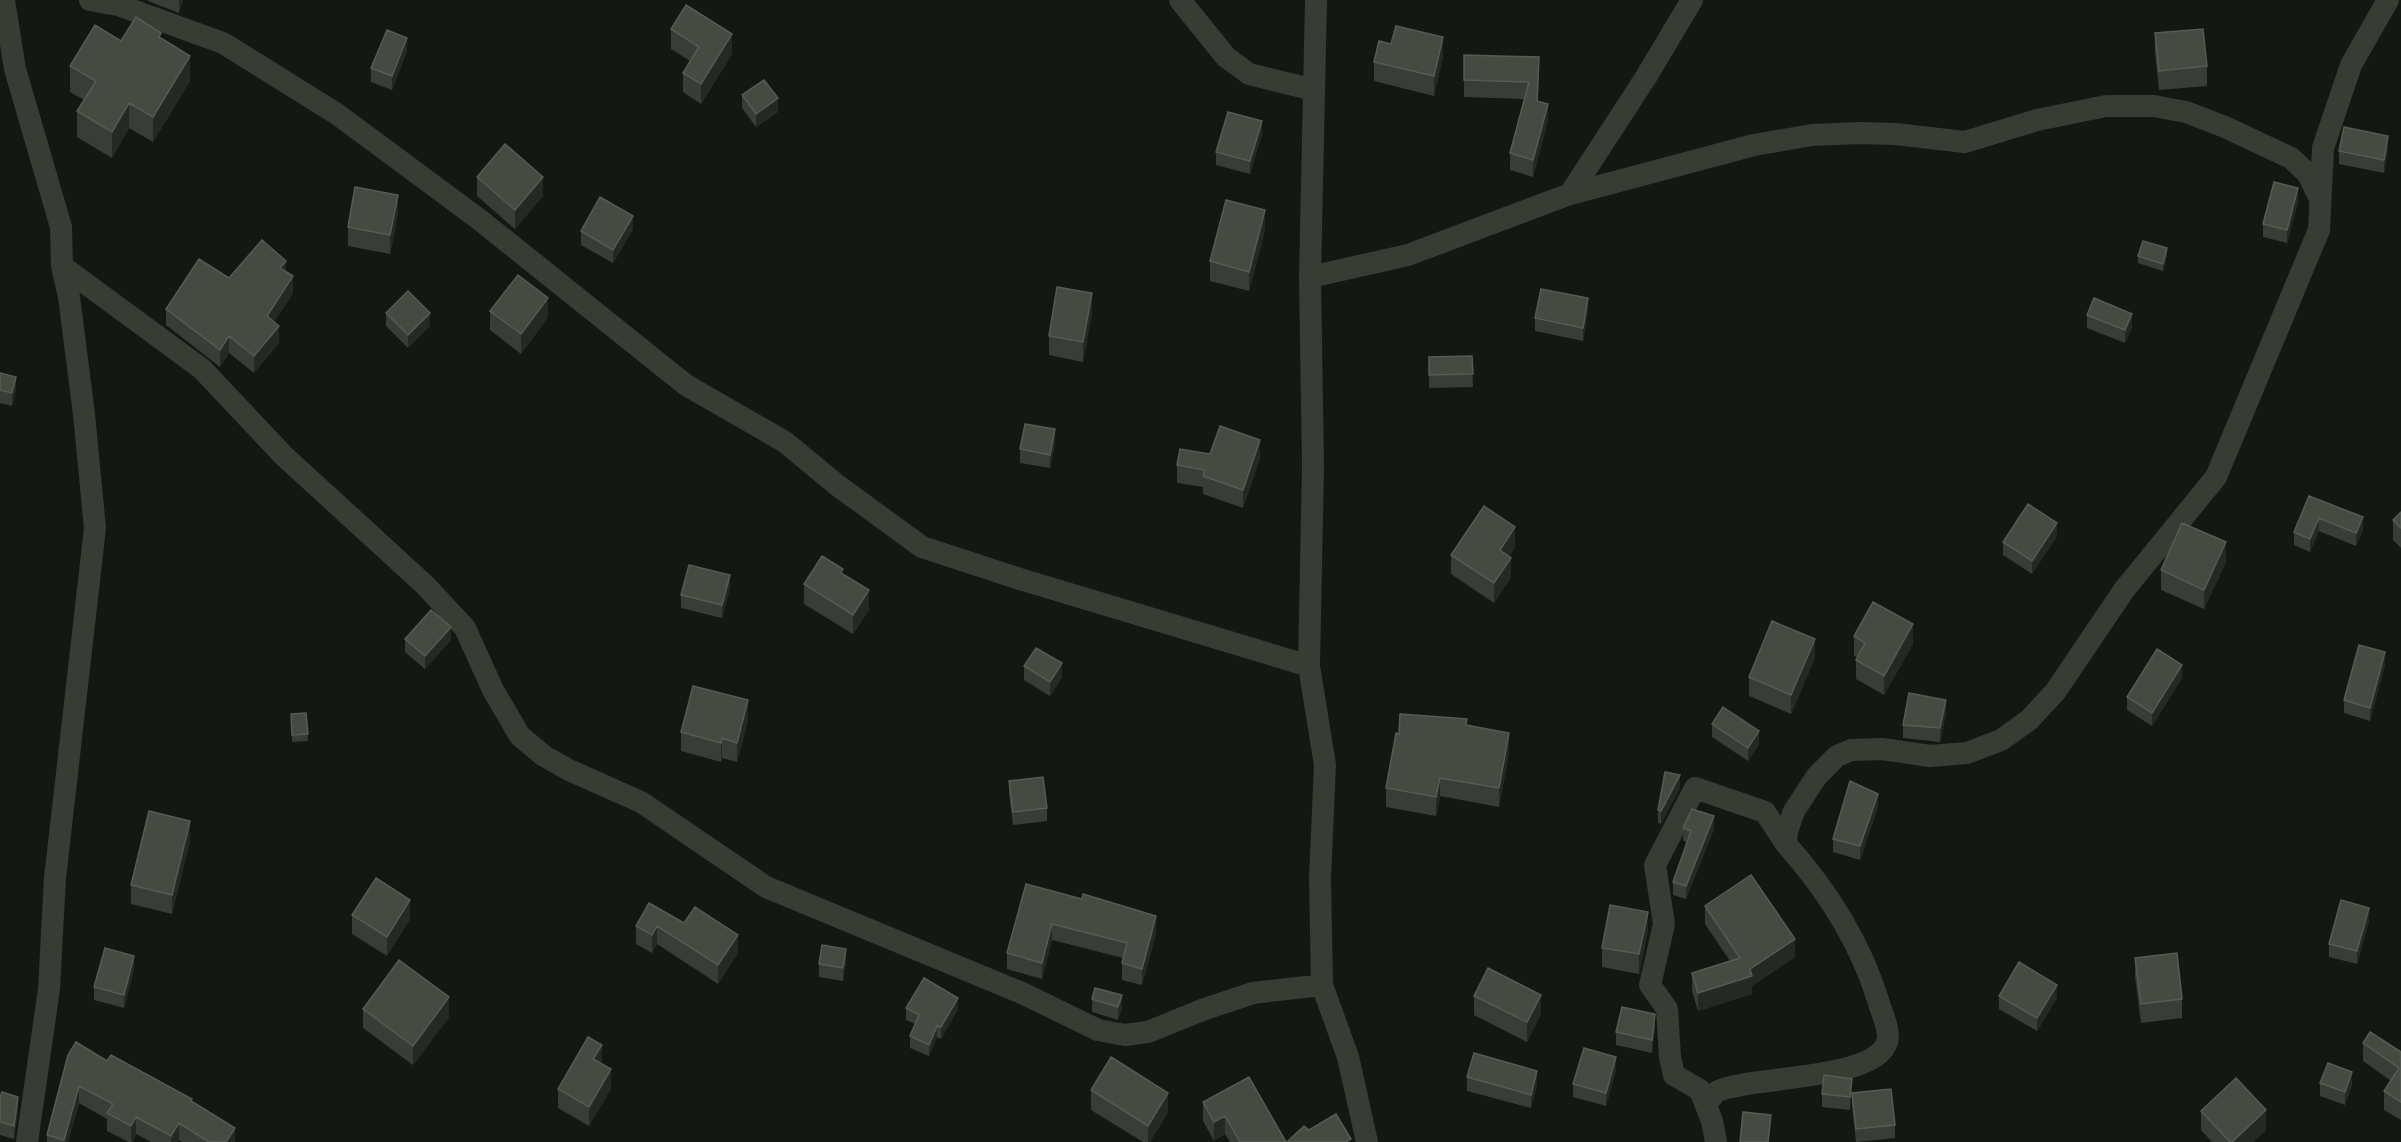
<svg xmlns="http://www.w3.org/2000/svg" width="2401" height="1142" font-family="Cabin,sans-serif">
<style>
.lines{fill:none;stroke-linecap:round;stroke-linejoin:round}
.minor{stroke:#383c35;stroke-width:22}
.wall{fill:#393c37}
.shaded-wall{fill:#252824}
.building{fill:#464a43;stroke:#575b52;stroke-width:1.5}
</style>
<rect width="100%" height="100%" fill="#151714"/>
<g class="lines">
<path class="minor" d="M4 0 15 69 61 227 62 266 69 297 84 414 95 528 55 878 49 989 27 1142
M90 0 118 5 223 43 337 114 480 220 686 385 785 442 837 485 922 547 1020 579 1309 666
M1180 0 1226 57 1249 74 1314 90
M1316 0 1310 277 1313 466 1309 666 1325 765 1320 878 1322 985 1348 1057 1367 1142
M1570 194 1646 77 1692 0
M62 266 202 369 284 456 425 585 465 628 493 690 520 736 544 756 569 770 641 802 766 887 1022 993 1098 1030 1125 1035 1148 1032 1202 1010 1253 993 1322 985
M1310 277 1408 255 1570 194 1754 145 1812 135 1860 133 1895 134 1965 142 2037 120 2106 106H2154L2186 112 2225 127 2291 158 2308 174 2320 199
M1706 1104C1710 1100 1714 1093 1718 1091 1751 1075 1887 1082 1888 1036 1888 1025 1881 1011 1878 1000 1860 942 1827 890 1786 844L1787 831 1794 811 1817 776 1837 756 1851 750 1882 749 1930 756 1967 753 2001 740 2029 720 2055 692 2124 590 2216 477 2319 230 2323 148 2351 65 2388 0
M1716 1142 1712 1121 1700 1090 1674 1075 1670 1057 1667 1009 1650 985 1664 924 1655 865 1695 788 1765 812 1786 844"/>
</g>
<path class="wall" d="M148 0H183L179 13 148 1Z
M671 29 732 54 701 104 683 92V73L690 61 671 49Z
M2155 33 2207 66V86L2159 90 2155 53Z
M161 39 190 81 153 142 129 128 112 158 77 137V111L84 100 70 92V66L121 41Z
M407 51 392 90 371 82V68Z
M1464 55 1539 74 1538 101 1548 120 1533 177 1510 170V153L1524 99 1464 97Z
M1443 57 1434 96 1374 81V62Z
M742 95 778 112 756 127 742 108Z
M1262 134 1250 174 1216 165V152Z
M2388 149 2384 173 2339 164V151Z
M477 177 543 196 515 229 477 196Z
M2298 202 2287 243 2263 237V224Z
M398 214 390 254 348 246V227Z
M633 229 613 263 581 245V231Z
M1265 230 1249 291 1210 281V261Z
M2167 255 2163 271 2138 263V256Z
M286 272 293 293 274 322 279 343 254 373 229 353 220 367 166 325V309L229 278Z
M490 311 548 317 521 354 490 330Z
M1588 311 1583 341 1535 331V318Z
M1092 312 1083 362 1049 355V336Z
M386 313 430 326 408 348 386 326Z
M2087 315 2132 327 2125 343 2087 328Z
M1472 356 1473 387 1429 388V357Z
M0 373 16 390 12 406 0 403Z
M1055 443 1050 468 1020 463V449Z
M1210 454 1260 458 1243 508 1203 494V487L1177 483V465Z
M2309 496 2363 530 2356 546 2319 531 2310 552 2294 545V532Z
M2401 512V548L2393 540V520Z
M2057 536 2032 574 2003 555V542Z
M1515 547 1509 556 1511 577 1494 603 1451 574V555Z
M2226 562 2204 609 2161 590V570Z
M843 575 869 610 853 634 804 604V584Z
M730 588 722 618 681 608V595Z
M1854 636 1913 644 1884 695 1856 679V660L1857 657 1854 656Z
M405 639 451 640 425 669 405 652Z
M1815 658 1791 714 1749 696V677Z
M2385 665 2370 721 2344 713V700Z
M1024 666 1062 677 1050 696 1024 680Z
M2182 678 2152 726 2127 710V697Z
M306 713 308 741 292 742 291 714Z
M1946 713 1940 742 1903 738V725Z
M748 720 737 762 722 758 721 762 681 751V732Z
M1712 724 1759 744 1748 761 1712 737Z
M1467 725 1509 752 1499 807 1440 796 1436 816 1386 807V788L1399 734Z
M1009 781 1047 808V821L1013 825 1009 794Z
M1680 788 1661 824 1658 823V810Z
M1878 807 1860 860 1833 852V839Z
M1683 828 1714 829 1686 899 1673 895V882L1687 842 1683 841Z
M190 841 172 914 131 904V885Z
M1026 884 1156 933 1142 985 1122 980V963L1123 958 1052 940 1042 979 1007 969V953Z
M649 903 738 953 718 984 657 944 652 953 636 944V926Z
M1705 906 1795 957 1752 986V994L1698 1011 1692 991V973L1730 961 1705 924Z
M352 915 410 919 387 956 352 934Z
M2369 921 2357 964 2329 957V944Z
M1648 931 1639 974 1602 967V948Z
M2135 958 2182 999V1018L2141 1023 2135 977Z
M846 962 843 981 819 977V964Z
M134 969 124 1008 94 1000V987Z
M1474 996 1541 1014 1527 1042 1474 1015Z
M1999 996 2057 998 2037 1031 1999 1009Z
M1092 999 1122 1008 1118 1020 1092 1012Z
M906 1008 958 1009 941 1039 937 1037 929 1056 910 1048V1036L915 1024 906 1020Z
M363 1009 449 1017 413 1065 363 1028Z
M1655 1027 1652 1053 1616 1045V1032Z
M2363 1043 2401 1052V1120L2384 1110V1091L2391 1081 2363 1061Z
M68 1055 107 1061 192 1101 235 1142H182L179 1140 177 1142H151L136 1134 132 1142H129L107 1131V1119L79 1103 68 1142H47V1135Z
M602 1064 611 1089 589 1126 558 1108V1089Z
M1616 1070 1606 1106 1573 1097V1084Z
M1467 1077 1537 1084 1531 1108 1467 1091Z
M2320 1083 2352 1085 2345 1105 2320 1096Z
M1091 1090 1168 1112 1150 1142H1143L1091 1110Z
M1852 1092 1850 1110 1822 1107V1094Z
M1852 1093 1895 1125V1138L1856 1142 1852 1106Z
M0 1097 18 1110 14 1139 0 1135Z
M1203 1102 1286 1142H1230L1225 1134 1214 1141 1203 1121Z
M2201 1111 2266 1130 2253 1142H2212L2201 1130Z"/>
<path class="shaded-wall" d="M179 0H183L179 13Z
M732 34V54L701 104V84Z
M1443 37V57L1434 96V76Z
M407 38V51L392 90V76Z
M190 56V81L153 142V117Z
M778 98V112L756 127V114Z
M129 103V128L112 158V132Z
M1548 104V120L1533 177V160Z
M1262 121V134L1250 174V161Z
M2388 136V149L2384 173V160Z
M543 177V196L515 229V210Z
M2298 188V202L2287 243V230Z
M398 195V214L390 254V235Z
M1265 210V230L1249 291V272Z
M633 216V229L613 263V250Z
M2167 248V255L2163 271V264Z
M286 261V278L280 268Z
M293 276V293L267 333V316Z
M1092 293V312L1083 362V342Z
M548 298V317L521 354V334Z
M1588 298V311L1583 341V328Z
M430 313V326L408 348V335Z
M2132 314V327L2125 343V330Z
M279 326V343L254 373V356Z
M229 336V353L220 367V350Z
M16 377V390L12 406V393Z
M1055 429V443L1050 468V455Z
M1260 440V458L1243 508V490Z
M2363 517V530L2356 546V533Z
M2319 518V531L2310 552V539Z
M2057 523V536L2032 574V561Z
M1515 527V547L1500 570V550Z
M2226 542V562L2204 609V590Z
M1511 558V577L1494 603V583Z
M730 575V588L722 618V605Z
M869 590V610L853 634V615Z
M1913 624V644L1884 695V676Z
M451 627V640L425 669V656Z
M1815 639V658L1791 714V695Z
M2385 652V665L2370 721V708Z
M1062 663V677L1050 696V682Z
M2182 665V678L2152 726V713Z
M748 700V720L737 762V743Z
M1946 700V713L1940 742V728Z
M1759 731V744L1748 761V748Z
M1509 733V752L1499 807V788Z
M722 738V758L721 762V743Z
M1680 775V788L1661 824V811Z
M1440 778V796L1436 816V797Z
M1878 794V807L1860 860V846Z
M1714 816V829L1686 899V886Z
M190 821V841L172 914V895Z
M410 900V919L387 956V937Z
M2369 908V921L2357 964V951Z
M1648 912V931L1639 974V954Z
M1156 916V933L1142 985V969Z
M1052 924V940L1042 979V963Z
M657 926V944L652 953V935Z
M738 935V953L718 984V965Z
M1795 939V957L1752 986V994L1698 1011V993L1750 969Z
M846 949V962L843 981V968Z
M134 956V969L124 1008V995Z
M2057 985V998L2037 1031V1018Z
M1122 995V1008L1118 1020V1007Z
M1541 995V1014L1527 1042V1022Z
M449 997V1017L413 1065V1046Z
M958 998V1009L941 1039V1027Z
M1655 1014V1027L1652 1053V1040Z
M937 1026V1037L929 1056V1045Z
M602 1045V1064L593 1059Z
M1616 1057V1070L1606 1106V1093Z
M611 1069V1089L589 1126V1107Z
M1537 1071V1084L1531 1108V1095Z
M2352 1072V1085L2345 1105V1092Z
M1852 1079V1092L1850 1110V1097Z
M79 1086V1103L68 1142H64Z
M1168 1093V1112L1150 1142H1148V1126Z
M18 1097V1110L14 1139V1126Z
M2266 1110V1130L2253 1142H2232Z
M1225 1116V1134L1214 1141V1122Z
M136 1117V1134L131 1142V1126Z
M179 1123V1140L177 1142H171V1136Z
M235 1128V1142H226Z"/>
<path class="building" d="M686 5 732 34 701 84 683 73 699 47 671 29Z
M136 17 161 33 159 37 190 56 153 117 129 103 112 132 77 111 96 81 70 66 95 25 121 41Z
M1396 26 1443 37 1434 76 1374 62 1379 41 1391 44Z
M2203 29 2207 66 2159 71 2155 33Z
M387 30 407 38 392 76 371 68Z
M1464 55 1539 57 1537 101 1548 104 1533 160 1510 153 1529 82 1464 80Z
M764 80 778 98 756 114 742 95Z
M1228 112 1262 121 1250 161 1216 152Z
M2344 127 2388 136 2384 160 2339 151Z
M505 144 543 177 515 210 477 177Z
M2274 182 2298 188 2287 230 2263 224Z
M355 187 398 195 390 235 348 227Z
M600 197 633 216 613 250 581 231Z
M1226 200 1265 210 1249 272 1210 261Z
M262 240 286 261 280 268 293 276 267 316 279 326 254 356 229 336 220 350 166 309 199 259 229 278Z
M2143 241 2167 248 2163 264 2138 256Z
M518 275 548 298 521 334 490 311Z
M1057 287 1092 293 1083 342 1049 336Z
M1541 289 1588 298 1583 328 1535 318Z
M408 291 430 313 408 335 386 313Z
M2094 298 2132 314 2125 330 2087 315Z
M1472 356 1473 374 1429 375V357Z
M0 373 16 377 12 393 0 390Z
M1025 424 1055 429 1050 455 1020 449Z
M1220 426 1260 440 1243 490 1203 476 1205 470 1177 465 1180 449 1210 454Z
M2309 496 2363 517 2356 533 2319 518 2310 539 2294 532Z
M2028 504 2057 523 2032 561 2003 542Z
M1484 506 1515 527 1500 550 1511 558 1494 583 1451 555Z
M2401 512V528L2393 520Z
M2182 523 2226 542 2204 590 2161 570Z
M822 556 843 569 841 573 869 590 853 615 804 584Z
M689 565 730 575 722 605 681 595Z
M1873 602 1913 624 1884 676 1856 660 1865 643 1854 636Z
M431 610 451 627 425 656 405 639Z
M1772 621 1815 639 1791 695 1749 677Z
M2359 645 2385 652 2370 708 2344 700Z
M1036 648 1062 663 1050 682 1024 666Z
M2157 649 2182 665 2152 713 2127 697Z
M693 686 748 700 737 743 722 738 721 743 681 732Z
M1909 693 1946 700 1940 728 1903 725Z
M1723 707 1759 731 1748 748 1712 724Z
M306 713 308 734 292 735 291 714Z
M1400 714 1467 719 1466 725 1509 733 1499 788 1440 778 1436 797 1386 788 1396 733 1399 734Z
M1665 772 1680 775 1661 811 1658 810Z
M1043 777 1047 808 1013 812 1009 781Z
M1850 781 1878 794 1860 846 1833 839Z
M1692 809 1714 816 1686 886 1673 882 1691 831 1683 828Z
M149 811 190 821 172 895 131 885Z
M1751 875 1795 939 1750 969 1752 976 1698 993 1692 973 1740 958 1705 906Z
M376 878 410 900 387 937 352 915Z
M1026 884 1082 899 1083 894 1156 916 1142 969 1122 963 1127 943 1052 924 1042 963 1007 953Z
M2341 900 2369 908 2357 951 2329 944Z
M649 903 684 923 695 907 738 935 718 965 657 926 652 935 636 926Z
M1610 905 1648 912 1639 954 1602 948Z
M822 945 846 949 843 968 819 964Z
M105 948 134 956 124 995 94 987Z
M2177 953 2182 999 2141 1004 2135 958Z
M399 960 449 997 413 1046 363 1009Z
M2019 962 2057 985 2037 1018 1999 996Z
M1488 968 1541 995 1527 1022 1474 996Z
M924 978 958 998 941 1027 937 1026 929 1045 910 1036 919 1015 906 1008Z
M1095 988 1122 995 1118 1007 1092 999Z
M1622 1007 1655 1014 1652 1040 1616 1032Z
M2370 1032 2401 1052V1102L2384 1091 2399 1068 2363 1043Z
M588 1037 602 1045 593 1059 611 1069 589 1107 558 1089Z
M76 1042 107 1061 111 1055 192 1099 191 1101 235 1128 226 1142H209L179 1123 171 1136 136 1117 131 1126 107 1113 113 1104 79 1086 64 1140 47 1135 68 1055Z
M1584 1048 1616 1057 1606 1093 1573 1084Z
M1474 1053 1537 1071 1531 1095 1467 1077Z
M1111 1057 1168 1093 1148 1126 1091 1090Z
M2328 1063 2352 1072 2345 1092 2320 1083Z
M1824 1075 1852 1079 1850 1097 1822 1094Z
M1249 1077 1286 1142H1240L1225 1116 1214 1122 1203 1102Z
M2236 1078 2266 1110 2232 1142H2230L2201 1111Z
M1891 1089 1895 1125 1856 1129 1852 1093Z
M2 1092 18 1097 14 1126 0 1122V1097Z
M1743 1112 1771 1115 1768 1142H1740Z
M1336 1114 1351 1139 1346 1142H1287L1304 1126 1309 1130Z"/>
</svg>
